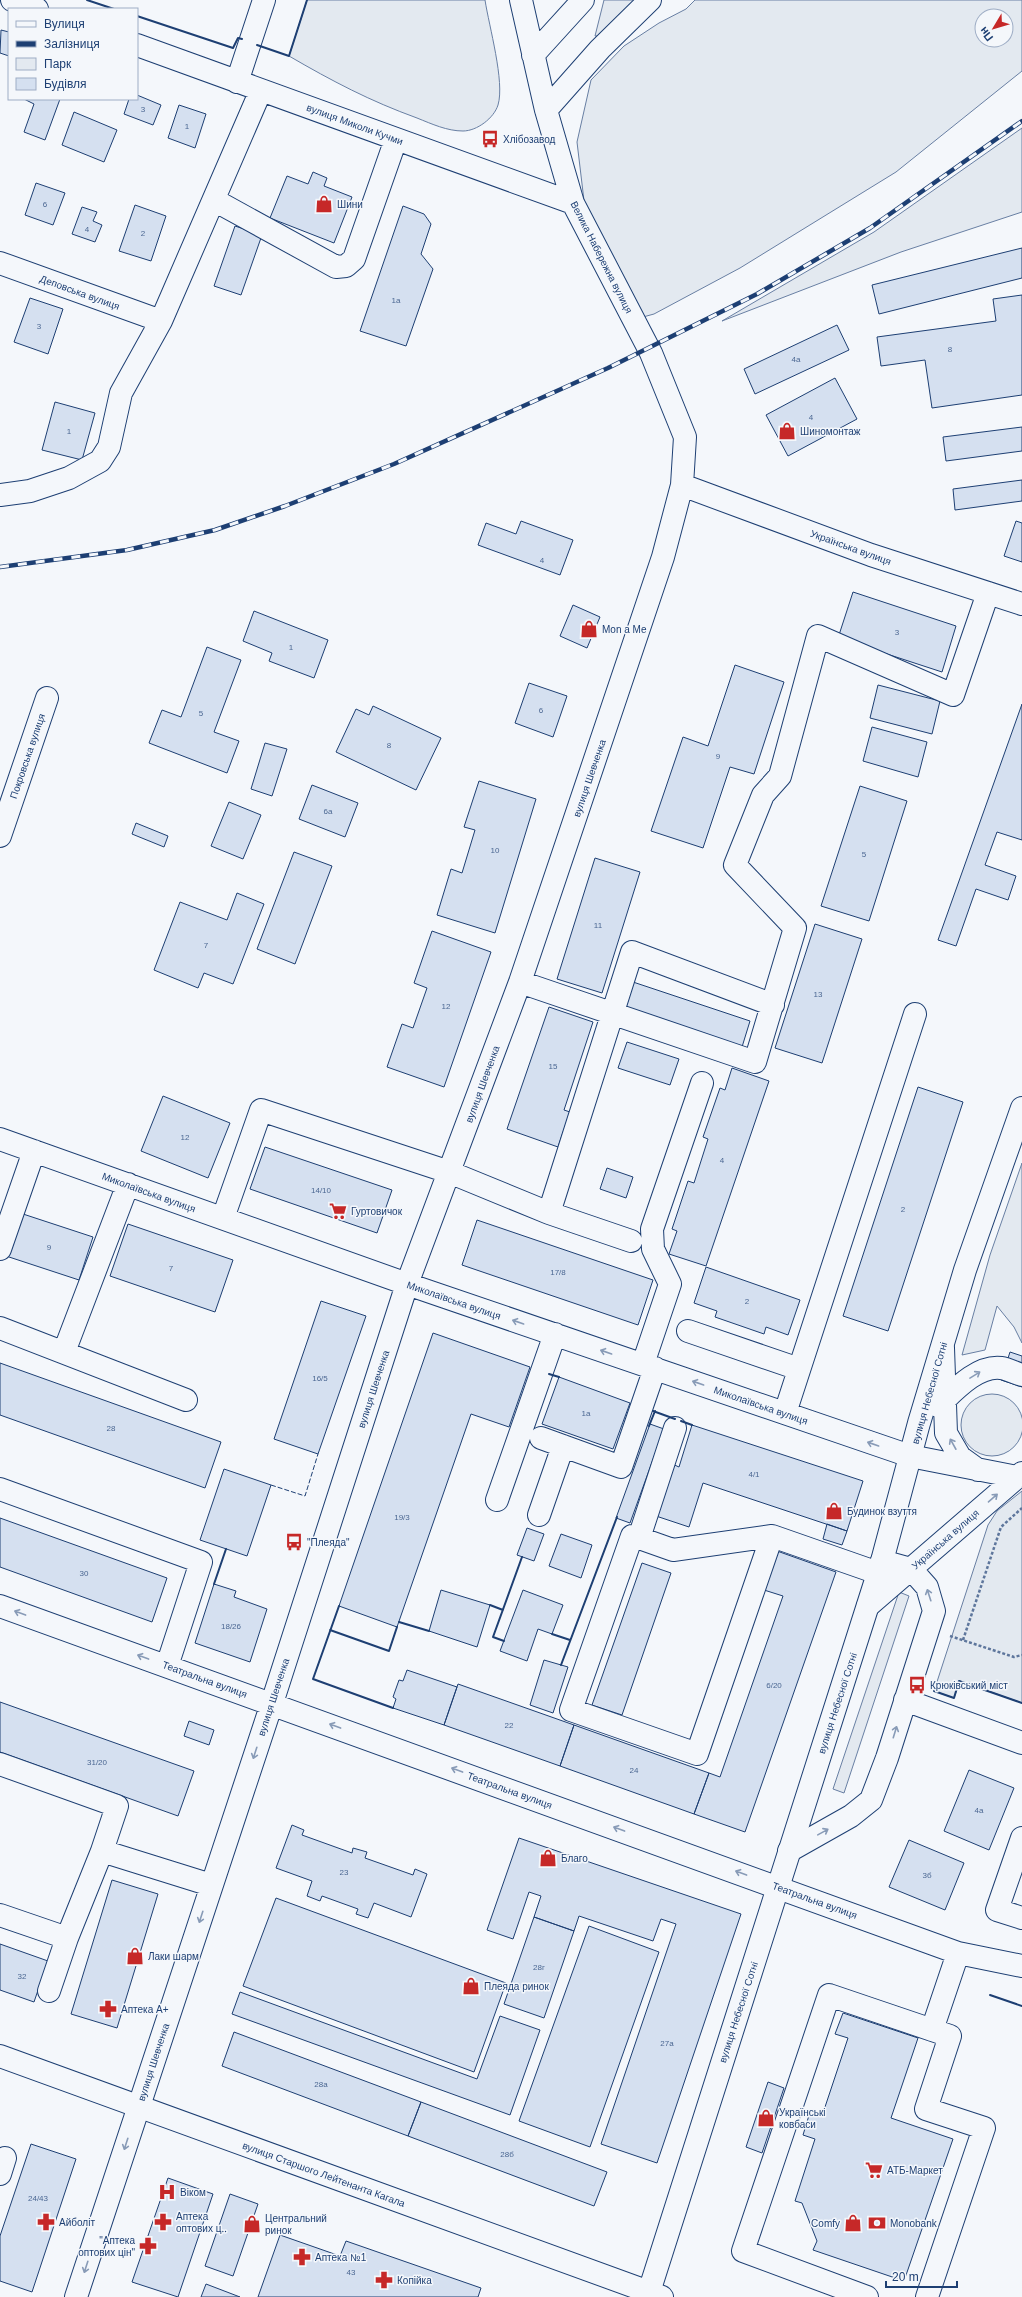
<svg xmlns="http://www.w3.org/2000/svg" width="1022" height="2297" font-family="Helvetica,sans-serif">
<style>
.green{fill:#e3e9f0;stroke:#687fa3;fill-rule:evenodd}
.building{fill:#d5e0f0;stroke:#1d3f73}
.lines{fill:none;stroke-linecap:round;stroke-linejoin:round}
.minor-casing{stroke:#1d3f73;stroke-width:24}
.major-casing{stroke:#1d3f73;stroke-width:24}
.highway-casing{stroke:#1d3f73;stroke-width:24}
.path{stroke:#5e769c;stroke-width:2.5;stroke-dasharray:3 2;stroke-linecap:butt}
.minor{stroke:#f4f7fb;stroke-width:22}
.major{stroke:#f4f7fb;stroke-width:22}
.highway{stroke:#f4f7fb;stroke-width:22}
.rail-casing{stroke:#1d3f73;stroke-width:4.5}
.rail{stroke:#f4f7fb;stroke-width:3;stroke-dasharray:9;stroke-linecap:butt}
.fence{stroke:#1d3f73;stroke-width:1;stroke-dasharray:5 2;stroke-linecap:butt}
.wall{stroke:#1d3f73;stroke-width:2}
.oneway{stroke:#889bb7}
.labels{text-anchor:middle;stroke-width:3;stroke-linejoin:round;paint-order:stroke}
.number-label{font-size:8px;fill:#4b6792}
.street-label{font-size:10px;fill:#1d3f73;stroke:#f4f7fb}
.poi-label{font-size:10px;fill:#1d3f73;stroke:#f4f7fb;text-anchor:start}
</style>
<rect width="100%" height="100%" fill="#f4f7fb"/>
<path class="green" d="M307 0H485C489 26 505 82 498 105 494 118 477 131 463 131 447 131 432 124 417 118 370 101 332 81 289 56Z
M604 0H634L598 36H595Z
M695 0H1022V71L896 172 740 268 654 314 643 317 585 209 577 142 591 80 624 46 659 23 686 9ZM982 16H1006V40H982Z
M1022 128V212L901 252 722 321 874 232Z
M1022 1163V1343L1014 1327 997 1306 985 1350 962 1355 990 1255Z
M961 1425a31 31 0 1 1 62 0a31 31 0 1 1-62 0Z
M1022 1491V1703L960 1681 954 1698 934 1691 988 1525 997 1511Z
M899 1592 909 1596 844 1793 833 1789Z"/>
<path class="building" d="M1 30 9 32V56L0 53Z
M137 95 161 105 153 125 124 114 129 99H137Z
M24 99H60L45 140 24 132 34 104Z
M179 105 206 114 195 148 168 138Z
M74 112 117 130 104 162 62 145Z
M313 172 327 178 324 186 352 197 334 243 270 218 287 176 308 184Z
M36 183 65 193 53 225 25 215Z
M135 205 166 216 151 261 119 251Z
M403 206 424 214 431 224 421 254 433 269 406 346 360 331Z
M82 207 97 212 93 221 102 225 95 242 72 234Z
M235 226 262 235 241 295 214 286Z
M1022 248V278L879 314 872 285Z
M1022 295V395L932 408 925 360 881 366 877 337 996 321 993 299Z
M30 298 63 309 48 354 14 342Z
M837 325 849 350 755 394 744 369Z
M835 378 857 419 788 456 766 415Z
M55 402 95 413 82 460 42 450Z
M1022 427V451L946 461 943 437Z
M1022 480V501L955 510 953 489Z
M521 521 573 540 560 575 478 545 486 523 516 534Z
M1016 521 1022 523V562L1004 556Z
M853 592 956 626 942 672 838 638Z
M573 605 600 617 587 648 560 636Z
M254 611 328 640 314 678 269 661 272 653 243 641Z
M207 647 241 660 214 732 239 741 227 773 149 743 162 710 181 717Z
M735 665 784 682 754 774 730 767 703 848 651 831 683 737 708 746Z
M529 683 567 696 553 737 515 723Z
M878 685 940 701 932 734 870 718Z
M1022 704V840L997 832 985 865 1016 876 1008 900 976 889 956 946 938 940Z
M373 706 441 738 416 790 336 752 356 709 369 715Z
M872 727 927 742 918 777 863 761Z
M265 743 287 749 272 796 251 789Z
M479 781 536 799 495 933 437 915 451 869 462 873 475 830 464 827Z
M312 785 358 803 345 837 299 819Z
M860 786 907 801 869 921 821 906Z
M229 802 261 815 243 859 211 846Z
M136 823 168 836 164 847 132 834Z
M294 852 332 866 295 964 257 949Z
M595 858 640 872 602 993 557 979Z
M237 893 264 904 233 984 204 973 198 988 154 970 180 902 227 920Z
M815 924 862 939 822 1063 775 1048Z
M432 931 491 952 444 1087 387 1067 402 1024 413 1028 427 988 414 983Z
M633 982 750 1021 742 1047 625 1008Z
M549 1007 593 1022 564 1110 570 1112 558 1147 507 1129Z
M627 1042 679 1059 670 1085 618 1068Z
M732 1068 769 1081 706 1266 669 1254 677 1231 672 1229 688 1181 694 1183 708 1139 703 1137 720 1088 725 1090Z
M918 1087 963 1102 888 1331 843 1316Z
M163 1096 230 1123 208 1178 141 1151Z
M265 1147 392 1190 377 1233 250 1189Z
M607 1168 633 1177 626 1198 600 1189Z
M20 1213 93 1237 79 1280 6 1256Z
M477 1220 653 1280 638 1325 462 1265Z
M128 1224 233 1260 215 1312 110 1276Z
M706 1267 800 1300 788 1335 766 1327 764 1334 715 1317 717 1311 694 1303Z
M321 1301 366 1316 318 1454 274 1439Z
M433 1333 530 1367 509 1427 471 1414 397 1627 339 1606Z
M1010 1352 1022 1356V1387L1001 1380Z
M0 1363 221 1442 205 1488 0 1415Z
M559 1377 630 1403 613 1449 542 1424Z
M650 1424 664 1429 630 1523 616 1518Z
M692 1425 863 1481 847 1531 703 1483 689 1527 653 1515 670 1463 679 1467Z
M224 1469 271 1485 247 1556 200 1540Z
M0 1518 167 1578 152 1622 0 1567Z
M827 1524 847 1531 842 1545 823 1539Z
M527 1528 544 1534 534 1561 517 1555Z
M561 1534 592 1545 581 1578 549 1566Z
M777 1551 836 1572 745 1832 694 1814 709 1773 720 1777 783 1596 764 1590Z
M642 1563 671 1573 622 1715 592 1705Z
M214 1584 236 1591 234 1597 267 1609 250 1662 195 1643Z
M441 1590 490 1605 477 1647 429 1631Z
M523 1590 563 1605 552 1634 538 1629 527 1661 500 1651Z
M544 1660 568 1667 553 1713 530 1705Z
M407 1670 457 1687 444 1725 393 1708 396 1699 393 1697 399 1680 403 1681Z
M458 1684 574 1725 560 1766 444 1725Z
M0 1702 194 1771 178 1816 0 1752Z
M189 1721 214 1730 209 1745 184 1736Z
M574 1725 709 1773 694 1814 560 1766Z
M969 1770 1014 1788 989 1850 944 1831Z
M292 1825 304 1830 302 1835 352 1853 353 1848 367 1852 365 1858 413 1875 415 1869 427 1874 411 1917 374 1903 368 1918 356 1914 358 1909 322 1896 320 1901 307 1896 312 1881 276 1868Z
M519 1838 741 1914 657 2163 601 2144 676 1924 661 1919 653 1941 579 1916 574 1931 534 1917 541 1896 529 1892 513 1939 487 1930Z
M909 1840 964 1863 945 1910 889 1887Z
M112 1880 158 1894 117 2028 71 2014Z
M276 1898 506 1983 474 2072 243 1986Z
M534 1917 574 1931 544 2018 504 2004Z
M589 1926 659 1952 590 2147 519 2121Z
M0 1944 48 1961 34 2002 0 1990Z
M240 1992 477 2079 500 2016 540 2030 510 2115 232 2014Z
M843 2013 918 2038 891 2118 953 2139 904 2281 813 2250 817 2241 802 2203 795 2201 815 2139 803 2135 810 2112 822 2116 848 2038 835 2034Z
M234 2032 421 2102 408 2136 222 2066Z
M768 2082 784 2088 762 2153 746 2147Z
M421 2102 607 2172 594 2206 408 2136Z
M31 2144 76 2159 32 2292 0 2281V2236Z
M168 2178 213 2194 178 2297 132 2282Z
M230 2194 258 2204 233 2276 205 2266Z
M280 2235 340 2256 346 2241 481 2288 478 2297H258Z
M206 2284 240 2297H201Z"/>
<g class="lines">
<g class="minor-casing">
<path id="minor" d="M12 0 37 9
M137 45 573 203
M533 55 583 0
M237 82 264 0
M546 110 600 49 650 0
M214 200 336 267 346 266 354 259 396 139
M0 263 161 321
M682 485 871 555 1022 604
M0 495 30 491 69 478 100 461 109 447 121 393 161 321 261 90
M0 836 47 698
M520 982 755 1062 795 928 735 865 763 795 780 776 818 636 953 695 988 593
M0 1139 407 1284 910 1456 1017 1477
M549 1213 631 1241
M223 1218 261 1110 449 1172 549 1213 632 952 773 1005
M0 1249 34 1151
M0 1328 186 1400
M688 1331 799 1369
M943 1348 946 1433 960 1457 978 1470
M64 1352 128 1184
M643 1364 670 1284 653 1249 652 1229 702 1083
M938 1406C954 1391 977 1365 1001 1368 1008 1369 1015 1373 1022 1375
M785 1413 915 1014
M675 1428 639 1538 632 1536 571 1710 697 1754 772 1536
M541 1438 621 1467 655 1368
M0 1489 201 1562 167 1666
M497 1500 555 1334
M539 1515 563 1446
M639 1538 673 1550 772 1536 878 1573
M0 1606 958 1953 1022 1966
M868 1606 1022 1473
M905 1700 1022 1743
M0 1764 117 1806 102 1851
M1022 1838 997 1910 1022 1918
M789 1851 851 1816 871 1800 887 1758 934 1611 927 1587 911 1569 882 1561
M0 1915 67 1938
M49 1991 67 1938 102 1851 211 1885
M932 2030 958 1953
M0 2174 5 2158
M76 2297 272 1703 407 1284 520 982 663 557 682 485 685 437 651 353 573 203 546 110 521 0
M867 2297 743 2251 829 1995 950 2036 926 2109 984 2128 927 2297"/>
</g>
<g class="major-casing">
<path id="major" d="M649 2292 662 2297"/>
</g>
<g class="highway-casing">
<path id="highway" d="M0 2056 649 2292 882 1561 919 1423 965 1270 1022 1108"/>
</g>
<path class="path" d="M950 1636 1014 1657 1022 1655
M963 1640 1001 1527 1022 1508"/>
<use href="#minor" class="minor"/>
<use href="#major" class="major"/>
<use href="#highway" class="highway"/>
<g class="rail-casing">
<path id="rail" d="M0 567 127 550 215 530 285 506 394 464 608 368 757 294 870 228 1022 121"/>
</g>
<use href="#rail" class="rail"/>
<path class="fence" d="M271 1485 305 1496 318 1454"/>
<path class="wall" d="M87 0 114 9
M137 16 233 48 238 38 242 39
M257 45 289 56 307 0
M549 1374 559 1377
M653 1411 675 1419
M681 1421 692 1425
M649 1426 655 1411
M214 1584 226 1549
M490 1605 503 1610
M339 1606 313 1679 393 1708
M399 1622 429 1631
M330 1630 389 1651 397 1627
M552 1634 570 1640
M504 1641 493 1637 522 1557
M561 1665 617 1517
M934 1691 954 1698 959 1681 1022 1703
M990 1995 1022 2006"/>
</g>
<defs><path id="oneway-shaft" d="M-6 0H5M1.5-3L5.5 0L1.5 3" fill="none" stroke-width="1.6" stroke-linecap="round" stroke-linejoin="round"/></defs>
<g class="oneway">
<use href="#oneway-shaft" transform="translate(518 1322) rotate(-161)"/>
<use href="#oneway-shaft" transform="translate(606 1352) rotate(-161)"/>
<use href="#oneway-shaft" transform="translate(975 1375) rotate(-32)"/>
<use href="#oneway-shaft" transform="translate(698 1383) rotate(-161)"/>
<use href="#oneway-shaft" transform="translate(873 1444) rotate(-161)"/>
<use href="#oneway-shaft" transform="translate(953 1444) rotate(-119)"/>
<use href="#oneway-shaft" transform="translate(993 1498) rotate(-41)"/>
<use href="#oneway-shaft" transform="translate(929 1595) rotate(-108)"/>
<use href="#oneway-shaft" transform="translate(20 1613) rotate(-160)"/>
<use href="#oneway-shaft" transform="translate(143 1657) rotate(-160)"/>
<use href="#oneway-shaft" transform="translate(335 1726) rotate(-160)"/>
<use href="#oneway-shaft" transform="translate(895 1732) rotate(-73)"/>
<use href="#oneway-shaft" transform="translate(255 1753) rotate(108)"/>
<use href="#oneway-shaft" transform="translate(457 1770) rotate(-160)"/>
<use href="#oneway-shaft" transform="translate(619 1829) rotate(-160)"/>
<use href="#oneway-shaft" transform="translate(823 1832) rotate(-29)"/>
<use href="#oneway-shaft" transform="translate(741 1873) rotate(-160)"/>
<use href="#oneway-shaft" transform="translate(201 1917) rotate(108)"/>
<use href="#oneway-shaft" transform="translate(126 2144) rotate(108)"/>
<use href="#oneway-shaft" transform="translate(86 2267) rotate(108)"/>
</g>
<defs>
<g id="bus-bare" transform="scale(1.38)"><path d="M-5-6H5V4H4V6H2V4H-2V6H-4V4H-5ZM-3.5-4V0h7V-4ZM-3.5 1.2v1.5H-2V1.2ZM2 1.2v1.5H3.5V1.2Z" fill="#c62828" stroke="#f4f7fb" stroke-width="2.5" paint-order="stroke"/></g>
<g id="shop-bare" transform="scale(1.38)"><path d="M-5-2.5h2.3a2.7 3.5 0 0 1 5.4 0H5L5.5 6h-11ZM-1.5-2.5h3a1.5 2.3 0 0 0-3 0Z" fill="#c62828" stroke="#f4f7fb" stroke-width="2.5" paint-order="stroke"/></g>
<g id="supermarket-bare" transform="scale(1.38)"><path d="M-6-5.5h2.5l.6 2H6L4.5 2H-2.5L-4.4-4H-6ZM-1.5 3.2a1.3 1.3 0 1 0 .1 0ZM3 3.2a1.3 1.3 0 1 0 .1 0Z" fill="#c62828" stroke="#f4f7fb" stroke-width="2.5" paint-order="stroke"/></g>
<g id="pharmacy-bare" transform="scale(1.38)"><path d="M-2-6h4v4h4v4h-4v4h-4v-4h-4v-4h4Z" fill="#c62828" stroke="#f4f7fb" stroke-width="2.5" paint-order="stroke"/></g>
<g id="hospital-bare" transform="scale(1.38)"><path d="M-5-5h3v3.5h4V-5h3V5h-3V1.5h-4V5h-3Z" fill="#c62828" stroke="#f4f7fb" stroke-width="2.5" paint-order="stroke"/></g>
<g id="bank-bare" transform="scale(1.38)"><path d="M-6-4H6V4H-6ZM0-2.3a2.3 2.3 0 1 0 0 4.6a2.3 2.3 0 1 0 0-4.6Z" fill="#c62828" stroke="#f4f7fb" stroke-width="2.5" paint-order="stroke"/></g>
</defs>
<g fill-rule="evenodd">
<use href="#bus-bare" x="490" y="139"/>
<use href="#shop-bare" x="324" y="204"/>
<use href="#shop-bare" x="787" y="431"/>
<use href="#shop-bare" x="589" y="629"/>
<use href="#supermarket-bare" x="338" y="1211"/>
<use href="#shop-bare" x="834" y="1511"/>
<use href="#bus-bare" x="294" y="1542"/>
<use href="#bus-bare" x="917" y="1685"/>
<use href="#shop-bare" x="548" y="1858"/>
<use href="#shop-bare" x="135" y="1956"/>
<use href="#shop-bare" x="471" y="1986"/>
<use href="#pharmacy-bare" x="108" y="2009"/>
<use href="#shop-bare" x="766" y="2118"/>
<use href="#supermarket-bare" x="874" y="2170"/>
<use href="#hospital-bare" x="167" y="2192"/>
<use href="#pharmacy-bare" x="46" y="2222"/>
<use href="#pharmacy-bare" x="163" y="2222"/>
<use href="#shop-bare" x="853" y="2223"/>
<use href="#bank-bare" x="877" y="2223"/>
<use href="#shop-bare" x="252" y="2224"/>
<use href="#pharmacy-bare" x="148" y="2246"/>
<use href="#pharmacy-bare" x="302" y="2257"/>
<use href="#pharmacy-bare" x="384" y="2280"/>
</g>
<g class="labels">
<g class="number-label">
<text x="143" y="112">3</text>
<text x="187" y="129">1</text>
<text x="45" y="207">6</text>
<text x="87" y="232">4</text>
<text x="143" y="236">2</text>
<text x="396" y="303">1а</text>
<text x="39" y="329">3</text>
<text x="950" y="352">8</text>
<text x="796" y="362">4а</text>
<text x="811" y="420">4</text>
<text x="69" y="434">1</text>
<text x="542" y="563">4</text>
<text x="897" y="635">3</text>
<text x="291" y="650">1</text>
<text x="541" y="713">6</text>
<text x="201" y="716">5</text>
<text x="389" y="748">8</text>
<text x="718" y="759">9</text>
<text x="328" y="814">6а</text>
<text x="495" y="853">10</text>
<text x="864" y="857">5</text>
<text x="598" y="928">11</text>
<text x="206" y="948">7</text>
<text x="818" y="997">13</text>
<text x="446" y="1009">12</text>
<text x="553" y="1069">15</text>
<text x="185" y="1140">12</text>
<text x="722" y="1163">4</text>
<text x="321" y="1193">14/10</text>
<text x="903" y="1212">2</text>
<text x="49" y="1250">9</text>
<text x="171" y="1271">7</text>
<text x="558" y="1275">17/8</text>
<text x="747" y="1304">2</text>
<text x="320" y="1381">16/5</text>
<text x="586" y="1416">1а</text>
<text x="111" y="1431">28</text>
<text x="754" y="1477">4/1</text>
<text x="402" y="1520">19/3</text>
<text x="84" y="1576">30</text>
<text x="231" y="1629">18/26</text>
<text x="774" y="1688">6/20</text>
<text x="509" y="1728">22</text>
<text x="97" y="1765">31/20</text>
<text x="634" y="1773">24</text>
<text x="979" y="1813">4а</text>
<text x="344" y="1875">23</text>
<text x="927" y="1878">3б</text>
<text x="539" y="1970">28г</text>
<text x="22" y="1979">32</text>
<text x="667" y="2046">27а</text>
<text x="321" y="2087">28а</text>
<text x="507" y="2157">28б</text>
<text x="38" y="2201">24/43</text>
<text x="351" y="2275">43</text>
</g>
<g class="street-label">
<text transform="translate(355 124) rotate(20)" y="4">вулиця Миколи Кучми</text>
<text transform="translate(602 257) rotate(63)" y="4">Велика Набережна вулиця</text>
<text transform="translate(80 292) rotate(20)" y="4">Деповська вулиця</text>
<text transform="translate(851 547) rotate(20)" y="4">Українська вулиця</text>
<text transform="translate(27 756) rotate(-71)" y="4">Покровська вулиця</text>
<text transform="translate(589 778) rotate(-71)" y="4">вулиця Шевченка</text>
<text transform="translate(482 1084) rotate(-70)" y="4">вулиця Шевченка</text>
<text transform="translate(149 1192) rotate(20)" y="4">Миколаївська вулиця</text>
<text transform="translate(454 1300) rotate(19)" y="4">Миколаївська вулиця</text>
<text transform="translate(373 1389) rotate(-72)" y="4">вулиця Шевченка</text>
<text transform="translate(929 1393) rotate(-74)" y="4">вулиця Небесної Сотні</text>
<text transform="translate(761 1405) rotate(19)" y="4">Миколаївська вулиця</text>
<text transform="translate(945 1539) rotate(-41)" y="4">Українська вулиця</text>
<text transform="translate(205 1679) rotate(20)" y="4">Театральна вулиця</text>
<text transform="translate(273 1697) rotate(-72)" y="4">вулиця Шевченка</text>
<text transform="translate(837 1703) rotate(-72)" y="4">вулиця Небесної Сотні</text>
<text transform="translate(510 1790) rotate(20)" y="4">Театральна вулиця</text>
<text transform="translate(815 1900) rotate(20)" y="4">Театральна вулиця</text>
<text transform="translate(738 2012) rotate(-72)" y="4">вулиця Небесної Сотні</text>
<text transform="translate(153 2062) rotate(-72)" y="4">вулиця Шевченка</text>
<text transform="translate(324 2174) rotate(20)" y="4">вулиця Старшого Лейтенанта Кагала</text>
</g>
<g class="poi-label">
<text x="503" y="143">Хлібозавод</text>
<text x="337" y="208">Шини</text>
<text x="800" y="435">Шиномонтаж</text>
<text x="602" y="633">Mon a Me</text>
<text x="351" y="1215">Гуртовичок</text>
<text x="847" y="1515">Будинок взуття</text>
<text x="307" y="1546">"Плеяда"</text>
<text x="930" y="1689">Крюківський міст</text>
<text x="561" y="1862">Благо</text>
<text x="148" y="1960">Лаки шарм</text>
<text x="484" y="1990">Плеяда ринок</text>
<text x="121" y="2013">Аптека А+</text>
<text x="779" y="2116">Українські<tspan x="779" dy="12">ковбаси</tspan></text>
<text x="887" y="2174">АТБ-Маркет</text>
<text x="180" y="2196">Віком</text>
<text x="176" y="2220">Аптека<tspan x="176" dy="12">оптових ц‥</tspan></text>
<text x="265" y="2222">Центральний<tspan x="265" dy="12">ринок</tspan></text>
<text x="59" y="2226">Айболіт</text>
<text x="840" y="2227" text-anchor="end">Comfy</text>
<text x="890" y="2227">Monobank</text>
<text x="135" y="2244" text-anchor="end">"Аптека<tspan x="135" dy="12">оптових цін"</tspan></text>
<text x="315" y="2261">Аптека №1</text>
<text x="397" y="2284">Копійка</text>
</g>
</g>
<rect x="8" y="8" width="130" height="92" fill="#f4f7fb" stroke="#9eadc5"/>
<rect x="16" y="21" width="20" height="6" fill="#f4f7fb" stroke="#9eadc5"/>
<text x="44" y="28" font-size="12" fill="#1d3f73">Вулиця</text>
<rect x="16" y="41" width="20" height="6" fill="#1d3f73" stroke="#9eadc5"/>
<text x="44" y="48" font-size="12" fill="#1d3f73">Залізниця</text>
<rect x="16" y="58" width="20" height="12" fill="#e3e9f0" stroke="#9eadc5"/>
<text x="44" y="68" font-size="12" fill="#1d3f73">Парк</text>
<rect x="16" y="78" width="20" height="12" fill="#d5e0f0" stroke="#9eadc5"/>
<text x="44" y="88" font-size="12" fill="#1d3f73">Будівля</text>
<g transform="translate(994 28) rotate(232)"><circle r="19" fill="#f4f7fb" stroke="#9eadc5"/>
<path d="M0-3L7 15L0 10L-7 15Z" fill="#c62828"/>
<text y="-6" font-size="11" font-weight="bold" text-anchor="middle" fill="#1d3f73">Пн</text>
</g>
<path d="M886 2281v6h71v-6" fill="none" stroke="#1d3f73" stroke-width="2"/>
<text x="892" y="2281" font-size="12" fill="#1d3f73" stroke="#f4f7fb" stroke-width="3" paint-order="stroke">20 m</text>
</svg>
